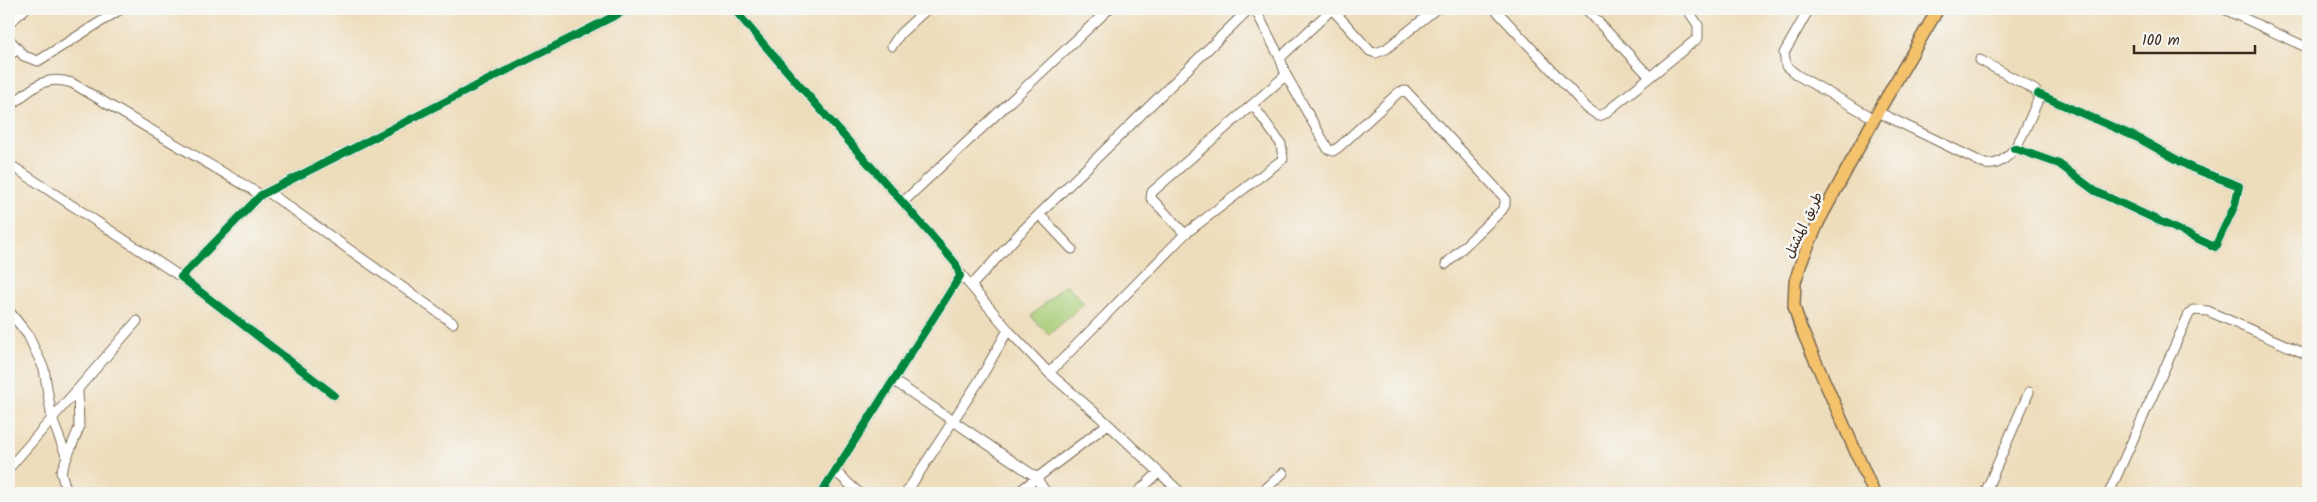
<svg xmlns="http://www.w3.org/2000/svg" width="2317" height="502" font-family="Kalam,'Playpen Sans Arabic',sans-serif">
<style>
.green{fill:#a9ce78;stroke:#727c4b}
.lines{fill:none;stroke-linecap:round;stroke-linejoin:round}
.minor-casing{stroke:#7a6955;stroke-width:11}
.major-casing{stroke:#7a6955;stroke-width:14}
.minor{stroke:#fff;stroke-width:9}
.major{stroke:#f3c26a;stroke-width:11}
.cycleway-casing{stroke:#f6f6f2;stroke-width:11}
.cycleway{stroke:#00873e;stroke-width:8}
.labels{text-anchor:middle;stroke-width:5;stroke-linejoin:round;paint-order:stroke}
.street-label{font-size:14px;fill:#3b2a1e;stroke:#f6f6f2}
</style>
<rect width="100%" height="100%" fill="#f6f6f2"/>
<filter id="ink" filterUnits="userSpaceOnUse"><feTurbulence type="fractalNoise" baseFrequency=".02" numOctaves="2"/><feDisplacementMap in="SourceGraphic" scale="10" xChannelSelector="R" yChannelSelector="G"/><feConvolveMatrix kernelMatrix="1 2 1 2 8 2 1 2 1" color-interpolation-filters="sRGB"/></filter>
<filter id="wash" filterUnits="userSpaceOnUse"><feTurbulence type="fractalNoise" baseFrequency=".0096" numOctaves="4" result="noise"/><feDisplacementMap in="SourceGraphic" scale="20" xChannelSelector="R" yChannelSelector="G"/><feGaussianBlur stdDeviation="1.12" result="paint"/><feColorMatrix in="noise" values="0 0 0 0 0 0 0 0 0 0 0 0 0 0 0 0 0 1.4 0 .05"/><feComposite in="paint" operator="in"/></filter>
<g filter="url(#wash)">
<rect width="100%" height="100%" fill="#edb"/>
<path class="green" d="M1066 284 1084 303 1049 335 1031 316Z"/>
</g>
<g filter="url(#ink)">
<g class="lines">
<g class="minor-casing">
<path id="minor" d="M734 9C806 96 883 178 956 264L960 276 945 300 821 493
M1255 9 1280 58 1286 75 1328 149 1333 151 1339 147 1399 92 1406 91 1505 198V205L1502 210 1446 264
M1332 9 1370 51 1376 53 1386 49 1436 9
M1495 9 1587 108 1599 116 1604 114 1698 38V25L1687 9
M1586 9 1650 77
M1809 9 1784 53 1786 66 1797 75 1875 119
M2224 9 2308 48
M2307 9H2308
M9 23 25 9
M9 39 24 56 38 61 121 9
M892 46 900 34 927 9
M9 56 17 49
M1280 58 1332 9
M9 107C30 91 43 73 72 83L261 195
M1878 112 1985 164C2014 169 2028 121 2038 100V94L2035 90 1980 60
M2014 148 2059 164 2095 191 2215 247 2235 205 2239 186 2192 168 2138 138 2038 94
M9 164 181 277
M268 192 453 323
M903 202 1109 9
M1039 214 1072 249
M1185 234 1151 198 1152 192 1286 75
M959 272 1010 332 1049 373 1108 424 1181 493
M971 286 1019 234 1249 9
M9 311 28 335 44 369 52 419 66 455
M1049 373 1185 234 1283 159 1281 144 1253 105
M894 381 1036 477 1046 493
M334 395 181 277 261 195 628 9
M9 468 137 321
M835 471 859 493
M67 493 61 472 79 428 78 390
M906 493 979 381 1008 330
M1017 493 1108 424
M1137 493 1159 472
M1261 493 1283 473
M1985 493 2029 392
M2109 493 2189 314 2193 310 2208 311 2308 355"/>
</g>
<g class="major-casing">
<path id="major" d="M1874 493 1800 326 1794 306 1795 282 1802 260 1819 221 1878 112 1938 9"/>
</g>
<use href="#minor" class="minor"/>
<use href="#major" class="major"/>
<g class="cycleway-casing">
<path id="cycleway" d="M734 9C806 96 883 178 956 264L960 276 945 300 821 493
M2014 148 2059 164 2095 191 2215 247 2235 205 2239 186 2192 168 2138 138 2038 94
M334 395 181 277 261 195 628 9"/>
</g>
<use href="#cycleway" class="cycleway"/>
</g>
</g>
<g class="labels">
<g class="street-label">
<text transform="translate(1803 225) rotate(-65)" y="5">طريق المشتل</text>
</g>
</g>
<rect width="2317" height="502" fill="none" stroke="#f6f6f2" stroke-width="30"/>
<path d="M2134 45v8h121v-8" fill="none" stroke="#3b2a1e" stroke-width="2.5"/>
<text x="2142" y="45" font-size="15" fill="#3b2a1e" stroke="#f6f6f2" stroke-width="4" paint-order="stroke">100 m</text>
</svg>
